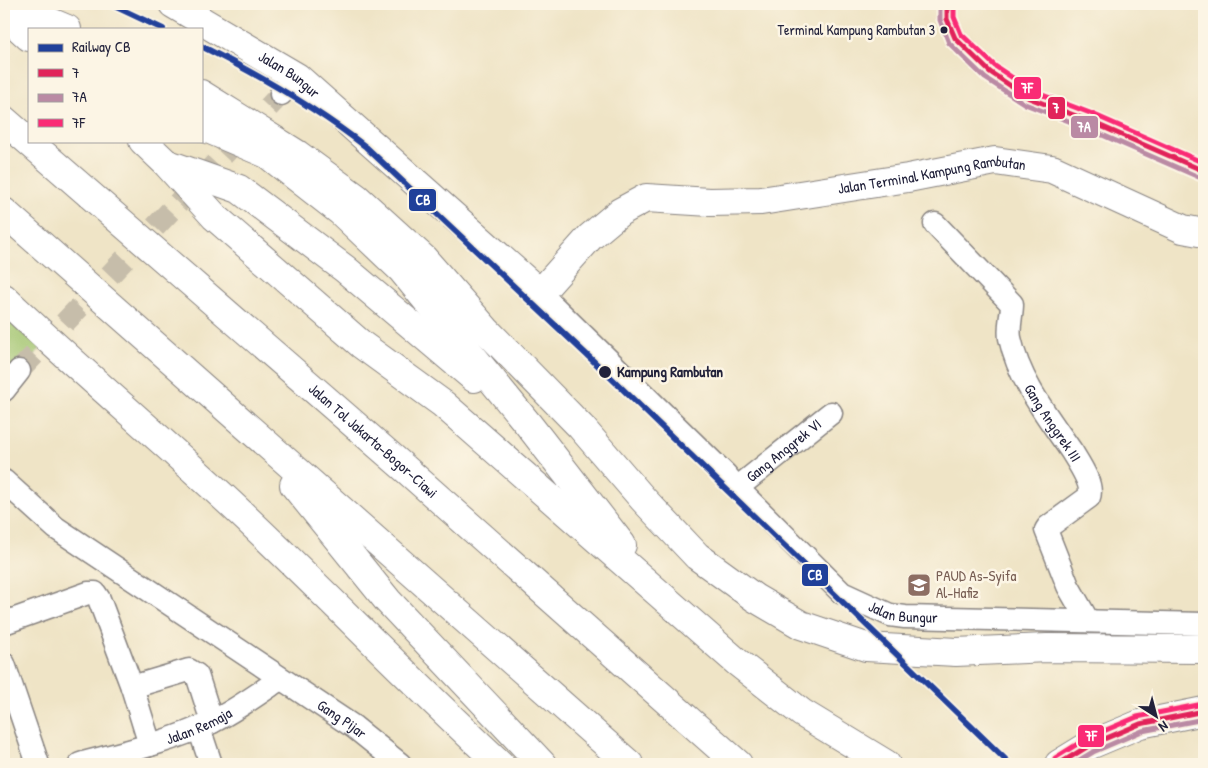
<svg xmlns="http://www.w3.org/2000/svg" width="1208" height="768" font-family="'Patrick Hand',sans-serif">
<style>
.grass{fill:#a1c56f;stroke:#627455}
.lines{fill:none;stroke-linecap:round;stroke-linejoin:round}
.street-tunnel{stroke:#c6bdaa;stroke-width:22;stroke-dasharray:22 11;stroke-linecap:butt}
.street-casing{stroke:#888380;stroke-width:25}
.secondary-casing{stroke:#888380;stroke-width:30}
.primary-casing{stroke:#888380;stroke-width:30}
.highway-casing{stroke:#888380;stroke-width:30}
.street{stroke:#fff;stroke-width:22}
.secondary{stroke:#fff;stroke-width:28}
.primary{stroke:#fff;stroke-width:28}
.highway{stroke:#fff;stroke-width:28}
.bus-1-casing{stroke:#fcf5e5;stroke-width:9}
.bus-2-casing{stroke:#fcf5e5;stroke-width:9}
.bus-3-casing{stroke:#fcf5e5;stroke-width:9}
.bus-1{stroke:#e1245a;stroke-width:5}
.bus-2{stroke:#ba8aa4;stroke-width:5}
.bus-3{stroke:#fa2b75;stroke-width:5}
.rail-1-casing{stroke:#fcf5e5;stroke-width:10}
.rail-1{stroke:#20409a;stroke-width:6}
.bus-dot{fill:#22223b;stroke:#fcf5e5;stroke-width:2}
.labels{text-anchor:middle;stroke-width:5;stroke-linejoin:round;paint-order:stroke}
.bus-label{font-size:14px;fill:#22223b;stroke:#fcf5e5;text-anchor:end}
.street-label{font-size:15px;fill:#22223b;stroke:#fcf5e5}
.stop-label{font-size:15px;font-weight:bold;fill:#22223b;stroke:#fcf5e5;text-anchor:start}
.education-label{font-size:15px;fill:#785e54;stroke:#fcf5e5;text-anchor:start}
.line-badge{stroke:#fcf5e5;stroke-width:2}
.badge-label{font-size:14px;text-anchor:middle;font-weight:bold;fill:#fff}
</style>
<rect width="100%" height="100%" fill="#fcf5e5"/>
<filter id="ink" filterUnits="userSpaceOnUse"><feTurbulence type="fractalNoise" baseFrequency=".02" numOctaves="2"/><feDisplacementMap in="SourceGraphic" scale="10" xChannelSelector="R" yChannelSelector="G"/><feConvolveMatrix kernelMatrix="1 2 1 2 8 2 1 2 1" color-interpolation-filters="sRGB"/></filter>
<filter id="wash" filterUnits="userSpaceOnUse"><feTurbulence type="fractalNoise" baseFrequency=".0096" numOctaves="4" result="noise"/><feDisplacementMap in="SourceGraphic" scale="20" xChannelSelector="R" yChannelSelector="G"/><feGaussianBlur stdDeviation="1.12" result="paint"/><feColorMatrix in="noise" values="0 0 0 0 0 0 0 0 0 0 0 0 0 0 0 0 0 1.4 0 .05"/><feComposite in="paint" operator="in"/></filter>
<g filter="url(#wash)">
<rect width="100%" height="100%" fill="#efe4c6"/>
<path class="grass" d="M4 297 49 339 19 371 4 384Z"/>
</g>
<g filter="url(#ink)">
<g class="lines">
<path class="street-tunnel" d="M19 371 281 94"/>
<g class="street-casing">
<g id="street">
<path d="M281 94 297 77"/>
<path id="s1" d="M935 224 1012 304C1012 315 1008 327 1010 338 1019 381 1048 417 1072 452 1078 462 1094 485 1089 497L1048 527 1046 530 1068 586 1088 621"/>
<path id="s2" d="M540 293 726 475 737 488 842 593 890 615 905 617 1204 624"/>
<path d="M4 390 19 371"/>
<path id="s3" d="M4 481 56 528 354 727 400 764"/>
<path id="s4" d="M737 488 831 413"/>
<path d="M4 623 88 593H95L99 599 132 687 150 745"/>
<path d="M4 664 38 764"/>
<path d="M132 687 189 670 197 675 212 722"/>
<path d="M199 728 211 764"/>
<path id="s5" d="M80 764C124 752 170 742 212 722 236 710 258 694 280 679"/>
</g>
</g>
<g class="secondary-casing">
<g id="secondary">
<path id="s6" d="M173 4 297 77 540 293 590 237 620 212 646 198 710 202 761 201 908 178 995 161 1052 169 1183 229 1204 233"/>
</g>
</g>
<g class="primary-casing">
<path id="primary" d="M1059 764 1090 745 1140 724 1204 711"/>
</g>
<g class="highway-casing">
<g id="highway">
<path d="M8 4 67 29"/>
<path d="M4 14 29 37"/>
<path d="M201 94 297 154 357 198 423 258 486 330 581 427 643 499 697 556 755 598 801 625 866 647 956 652 1047 648 1204 649"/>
<path id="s7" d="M4 120 401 465 738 764"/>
<path d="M201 126 267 154 341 212 401 269 528 424 622 545"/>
<path d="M143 141 167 164 215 217 362 345 443 404 737 662 802 713 886 764"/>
<path d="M168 164 239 189 345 269 474 378"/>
<path d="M4 212 629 764"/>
<path d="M4 298C77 368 156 434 231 504 322 589 408 679 500 764"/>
<path d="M294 485 388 601 542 764"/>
</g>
</g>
<use href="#street" class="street"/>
<use href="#secondary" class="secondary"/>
<use href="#primary" class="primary"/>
<use href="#highway" class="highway"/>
<g class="bus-1-casing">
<path id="bus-1" d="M947 4V19L955 38 990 72 1029 98 1087 120 1204 171
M1059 764 1090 745 1140 724 1204 711"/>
</g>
<g class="bus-2-casing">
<path id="bus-2" d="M940 4V20L949 43 985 78 1025 104 1084 127 1201 178
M1073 764 1093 752 1142 731 1204 719"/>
</g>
<g class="bus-3-casing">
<path id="bus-3" d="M954 4V17L961 34 995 66 1032 91 1090 113 1204 163
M1055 758 1087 738 1137 717 1203 704"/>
</g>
<use href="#bus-1" class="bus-1"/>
<use href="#bus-2" class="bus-2"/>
<use href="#bus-3" class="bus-3"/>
<g class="rail-1-casing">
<path id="rail-1" d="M110 4 163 29
M201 46C259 75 315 107 366 147L605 372 1010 764"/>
</g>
<use href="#rail-1" class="rail-1"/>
</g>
</g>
<defs>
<g id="school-square" transform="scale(1.25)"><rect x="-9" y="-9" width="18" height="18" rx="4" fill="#8d6e63" stroke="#fcf5e5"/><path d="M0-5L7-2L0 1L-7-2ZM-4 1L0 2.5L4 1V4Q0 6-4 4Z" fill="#fff"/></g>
</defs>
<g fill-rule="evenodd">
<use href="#school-square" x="919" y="585"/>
</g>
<g class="bus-dot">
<circle cx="944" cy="30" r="4.5"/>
<circle cx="605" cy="372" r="7"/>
</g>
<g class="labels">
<g class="bus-label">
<text x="935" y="35">Terminal Kampung Rambutan 3</text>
</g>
<g class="street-label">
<text dy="5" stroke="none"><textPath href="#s6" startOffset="136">Jalan Bungur</textPath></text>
<text dy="5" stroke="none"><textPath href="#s6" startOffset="901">Jalan Terminal Kampung Rambutan</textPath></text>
<text dy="5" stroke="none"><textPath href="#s1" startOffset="241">Gang Anggrek III</textPath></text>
<text dy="5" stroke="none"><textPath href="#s7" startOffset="489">Jalan Tol Jakarta–Bogor–Ciawi</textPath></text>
<text dy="5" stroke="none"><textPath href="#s4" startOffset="60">Gang Anggrek VI</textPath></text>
<text dy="5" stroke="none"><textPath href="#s2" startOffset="491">Jalan Bungur</textPath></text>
<text dy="5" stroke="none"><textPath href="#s3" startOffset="414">Gang Pijar</textPath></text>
<text dy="5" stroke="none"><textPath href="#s5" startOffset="125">Jalan Remaja</textPath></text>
</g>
<g class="stop-label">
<text x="617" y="377">Kampung Rambutan</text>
</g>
<g class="education-label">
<text x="936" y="581">PAUD As-Syifa<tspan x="936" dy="17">Al-Hafiz</tspan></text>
</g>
</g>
<g class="line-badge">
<rect x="1013" y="76" width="29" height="24" rx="5" fill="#fa2b75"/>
<rect x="1047" y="96" width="19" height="24" rx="5" fill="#e1245a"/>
<rect x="1070" y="115" width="29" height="24" rx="5" fill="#ba8aa4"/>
<rect x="408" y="188" width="29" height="24" rx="5" fill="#20409a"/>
<rect x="801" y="563" width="28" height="24" rx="5" fill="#20409a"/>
<rect x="1077" y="724" width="28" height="24" rx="5" fill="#fa2b75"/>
</g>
<g class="badge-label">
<text x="1027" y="93">7F</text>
<text x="1056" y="113">7</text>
<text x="1084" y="132">7A</text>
<text x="423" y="205">CB</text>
<text x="815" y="580">CB</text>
<text x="1091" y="741">7F</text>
</g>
<rect width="1208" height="768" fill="none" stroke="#fcf5e5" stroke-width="20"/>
<rect x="28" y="28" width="175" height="115" fill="#fcf5e5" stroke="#a5a1a1"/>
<rect x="38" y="44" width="25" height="8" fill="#20409a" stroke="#a5a1a1"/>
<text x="72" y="52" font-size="15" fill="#22223b">Railway CB</text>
<rect x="38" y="69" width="25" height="8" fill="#e1245a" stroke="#a5a1a1"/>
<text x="72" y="78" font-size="15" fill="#22223b">7</text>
<rect x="38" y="94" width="25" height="8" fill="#ba8aa4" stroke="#a5a1a1"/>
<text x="72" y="102" font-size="15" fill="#22223b">7A</text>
<rect x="38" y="119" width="25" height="8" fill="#fa2b75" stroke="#a5a1a1"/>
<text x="72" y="128" font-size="15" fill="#22223b">7F</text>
<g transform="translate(1156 716) rotate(144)" stroke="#fcf5e5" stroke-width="4" paint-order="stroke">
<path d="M0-4L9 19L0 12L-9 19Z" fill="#22223b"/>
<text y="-8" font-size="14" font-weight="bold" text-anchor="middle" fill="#22223b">N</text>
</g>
</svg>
